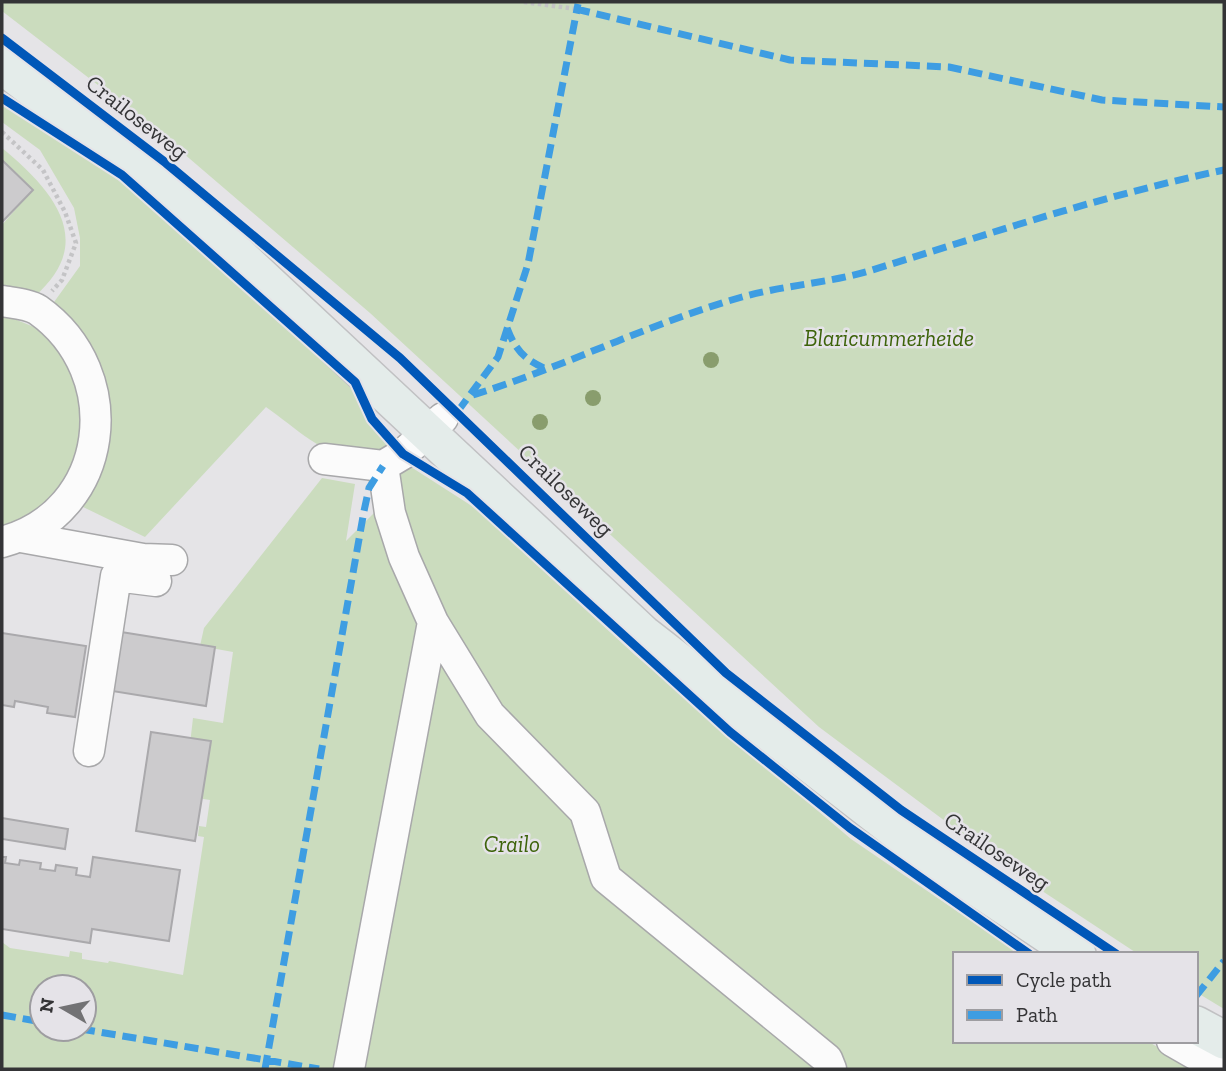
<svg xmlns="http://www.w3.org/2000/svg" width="1226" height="1071" font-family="'Zilla Slab',serif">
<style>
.green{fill:#cbdcbe;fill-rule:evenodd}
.building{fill:#cccbcd;stroke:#aaa9ac;stroke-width:2}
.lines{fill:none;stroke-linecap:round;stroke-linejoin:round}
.minor-casing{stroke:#a8a8aa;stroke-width:33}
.major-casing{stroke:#c1c1c3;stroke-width:40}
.path{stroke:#c4c4c6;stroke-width:4.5;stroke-dasharray:3.5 3.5;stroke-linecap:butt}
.minor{stroke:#fbfbfb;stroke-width:30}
.major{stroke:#e4ecea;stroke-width:37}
.quiet{stroke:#3e9de2;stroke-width:7;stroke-dasharray:14 7;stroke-linecap:butt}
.cycleway-casing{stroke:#e5e3e8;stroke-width:13}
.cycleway{stroke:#0057b8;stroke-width:9}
.tree{fill:#899d6d}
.labels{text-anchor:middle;stroke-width:5;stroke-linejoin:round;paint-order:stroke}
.street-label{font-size:23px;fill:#343436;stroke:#e5e3e8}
.park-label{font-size:23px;font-style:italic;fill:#3d630a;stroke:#e5e3e8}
</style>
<rect width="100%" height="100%" fill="#e5e4e7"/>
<path class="green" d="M2 2H1224V1009L1196 992V954H1138L1012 871 819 727 370 313 155 129 2 11Z
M2 92 122 183 352 386 368 420 389 446C342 477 305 434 266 407L145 537 81 506 101 442 49 309 80 266V238L74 208 40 150 2 122Z
M2 148C52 189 98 241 35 296L2 291V225L32 190 2 160Z
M2 314 34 327 57 346 73 370 86 426 69 479 28 518 2 528Z
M411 467 475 508 635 655 851 839 1020 954H955V1041H1147L1196 1069H2V942L10 948 69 957 70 951 82 953V959L108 963 109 961 183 975 204 837 198 836 199 826 206 827 210 800 184 796 193 718 223 723 233 652 200 646 204 628 322 478 355 484 346 541 394 493 399 468ZM42 987H84V1029H42Z"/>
<path class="building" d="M2 160 33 190 2 222Z
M115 631 215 647 206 706 106 690Z
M2 633 86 646 75 717 47 713 48 707 15 701 14 707 2 705Z
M151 732 211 741 195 841 136 831Z
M2 818 68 829 65 849 2 839Z
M2 857H6L5 863 19 865 20 860 41 863 40 869 55 871 56 865 77 868 76 875 90 877 93 857 180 870 169 941 92 929 90 943 2 929Z"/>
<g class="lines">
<g class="minor-casing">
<path id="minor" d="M2 301C12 303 29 304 38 310 127 373 111 513 2 542
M324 459 383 466
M383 466 390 513 404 557 433 622 490 715 585 812 606 878 827 1059 831 1069
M383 466 403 454 443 418
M21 537 143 559 172 560
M89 751 116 576 156 581
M1172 1041 1221 1069
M349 1069 433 622"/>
</g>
<g class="major-casing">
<path id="major" d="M2 65 201 218
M182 203 643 634 920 849 1077 954
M1196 1025 1224 1040"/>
</g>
<path class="path" d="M524 2 576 9
M2 132 43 170 65 212 76 243 62 280 52 291"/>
<use href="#minor" class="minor"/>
<use href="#major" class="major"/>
<path class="quiet" d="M576 9 790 60 949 67 1102 100 1224 107
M507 328C516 351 524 359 546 369
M473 395C564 367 650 323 742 297 785 285 830 283 872 270 989 234 1104 195 1224 170
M458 411 498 357 528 264 578 4
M1196 996 1224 961
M2 1015 42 1022
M81 1029 319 1069
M265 1069 364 511 369 488 383 466"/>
<g class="cycleway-casing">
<path id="cycleway" d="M2 38 166 163 400 358 726 673 901 810 1116 954
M2 98 122 175 355 382 372 419 403 454 467 493 730 732 850 828 1029 954"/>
</g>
<use href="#cycleway" class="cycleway"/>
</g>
<g class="tree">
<circle cx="711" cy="360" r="8"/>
<circle cx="593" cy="398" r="8"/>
<circle cx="540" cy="422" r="8"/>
</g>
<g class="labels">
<g class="street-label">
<text transform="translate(137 117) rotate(38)" y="8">Crailoseweg</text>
<text transform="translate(566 490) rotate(44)" y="8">Crailoseweg</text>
<text transform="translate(997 851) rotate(34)" y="8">Crailoseweg</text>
</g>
<g class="park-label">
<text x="889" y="346">Blaricummerheide</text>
<text x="512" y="852">Crailo</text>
</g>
</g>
<rect width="1226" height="1071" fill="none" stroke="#343436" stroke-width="7"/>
<rect x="953" y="952" width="245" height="91" fill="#e5e3e8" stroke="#9e9da1" stroke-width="2"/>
<rect x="967" y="975" width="35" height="10" fill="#0057b8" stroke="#9e9da1" stroke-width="2"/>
<text x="1016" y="987" font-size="21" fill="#343436">Cycle path</text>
<rect x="967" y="1010" width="35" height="10" fill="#3e9de2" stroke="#9e9da1" stroke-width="2"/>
<text x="1016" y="1022" font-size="21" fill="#343436">Path</text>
<g transform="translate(63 1008) rotate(279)"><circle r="33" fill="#e5e3e8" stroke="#9e9da1" stroke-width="2"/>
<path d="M0-5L12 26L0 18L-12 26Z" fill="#727274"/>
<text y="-10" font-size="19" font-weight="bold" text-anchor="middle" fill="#343436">N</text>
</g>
</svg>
